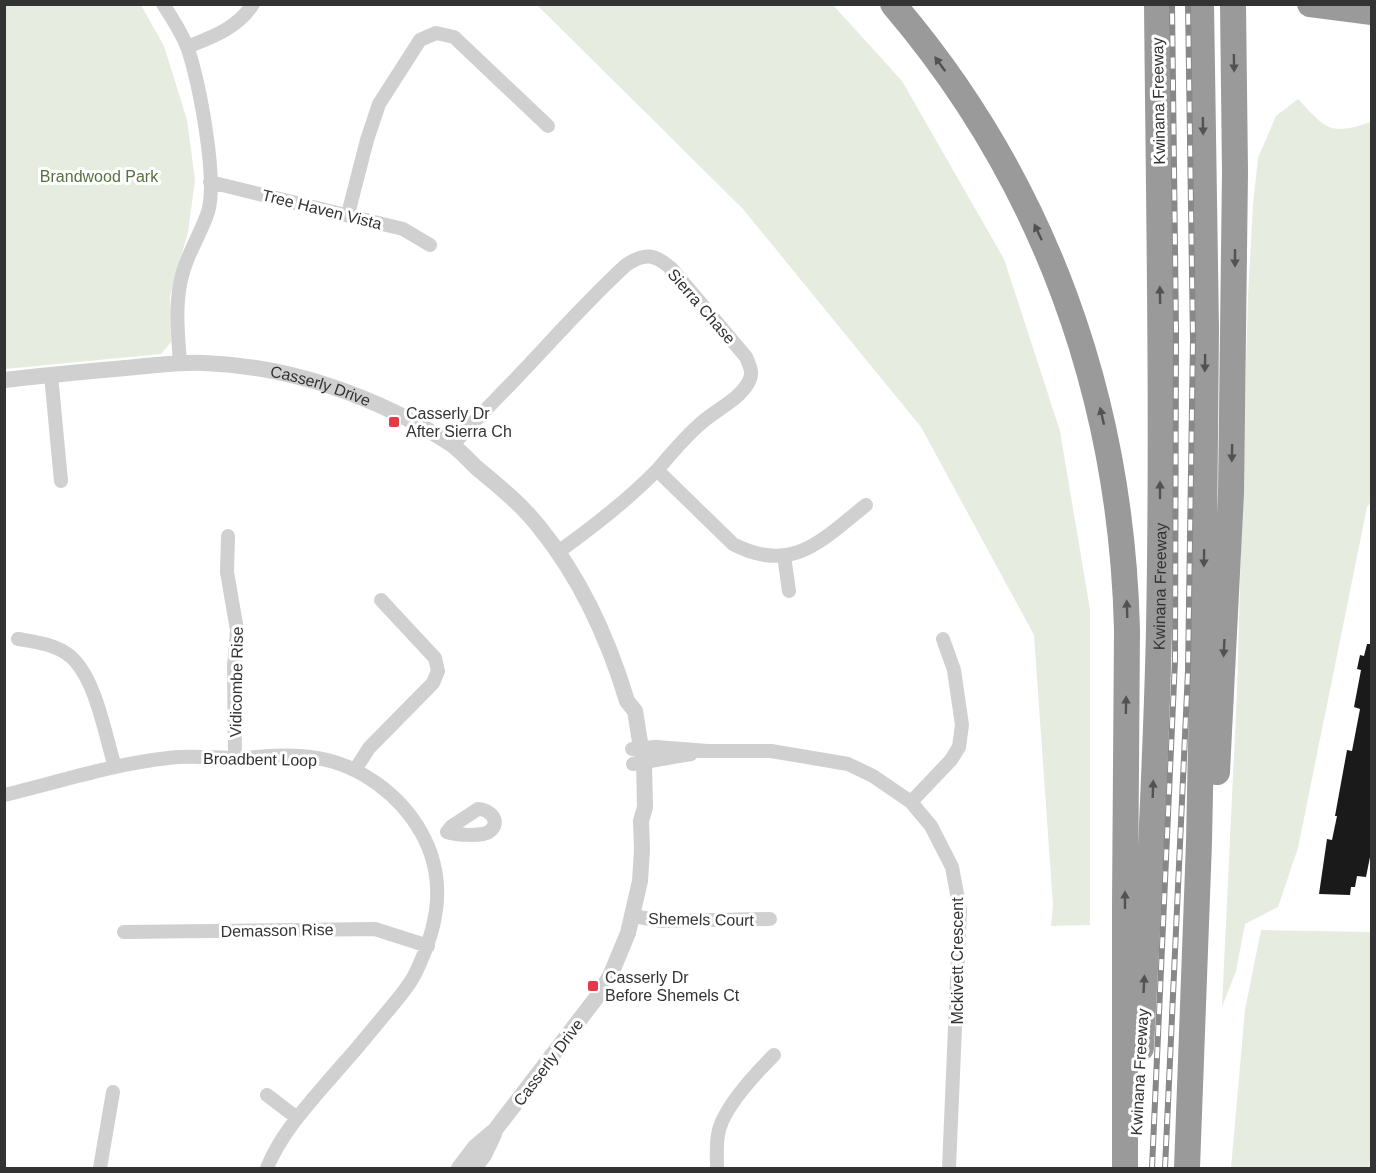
<svg xmlns="http://www.w3.org/2000/svg" width="1376" height="1173" font-family="Arial,sans-serif">
<style>
.green{fill:#e6ecdf}
.building{fill:#1a1a1a}
.lines{fill:none;stroke-linecap:round;stroke-linejoin:round}
.minor{stroke:#d0d0d0;stroke-width:14}
.tertiary{stroke:#d0d0d0;stroke-width:16}
.motorway{stroke:#9a9a9a;stroke-width:26}
.rail-casing{stroke:#888;stroke-width:6}
.rail{stroke:#fff;stroke-width:4;stroke-dasharray:11;stroke-linecap:butt}
.oneway{fill:#525252}
.poi-dot{fill:#e63946;stroke:#fff;stroke-width:2}
.labels{text-anchor:middle;stroke-width:6;stroke-linejoin:round;paint-order:stroke}
.street-label{font-size:16px;fill:#333;stroke:#fff}
.park-label{font-size:16px;fill:#56703f;stroke:#fff}
.poi-label{font-size:16px;fill:#333;stroke:#fff;text-anchor:start}
</style>
<rect width="100%" height="100%" fill="#fff"/>
<path class="green" d="M5 5H141L164 46 187 120 195 180 188 232 170 296 171 342 161 354 5 369Z
M537 5H833L902 81 1004 259 1060 431 1090 610V925L1051 926 1053 905 1034 635 921 427 743 209Z
M1298 99C1326 129 1329 136 1371 122V502L1367 507 1298 848 1278 907 1245 924 1236 971 1222 1007 1237 692 1248 296 1253 204 1258 158 1276 116Z
M1261 930 1371 932V1168H1231L1245 1010Z"/>
<path class="building" d="M1367 644H1371V852L1366 877 1357 876 1355 887H1351L1350 895 1319 894 1327 839 1332 840 1337 816H1335L1347 750 1352 751 1360 709 1354 707 1361 670 1357 669 1360 655 1364 656Z"/>
<g class="lines">
<path class="minor" d="M163 4C172 18 182 33 188 49 199 83 218 178 208 212 201 233 189 251 183 272 174 302 178 333 180 363
M187 47C212 37 238 28 253 4
M210 182 403 229 430 245
M348 214 367 140 379 104 420 40 436 33 454 37 548 126
M51 375 61 481
M453 445C475 419 500 396 523 371 557 335 589 299 626 265 645 252 655 254 672 269L746 357C750 366 754 374 748 383 738 401 713 411 699 425 684 438 671 454 658 469 628 500 593 527 558 552
M657 470 733 544C792 575 822 540 866 505
M228 536 227 572 237 630 234 666 235 758
M784 556 789 591
M18 639C36 642 55 644 70 656 96 678 105 735 115 767
M632 749 656 747 708 751H771L848 764 873 776 911 802 931 826 952 867 960 910 949 1168
M633 764 691 754
M355 770 369 748 433 683 438 671 435 658 381 600
M4 795C58 782 113 764 168 758 190 755 213 758 236 758 263 757 291 753 317 758 360 765 400 795 421 832 448 880 438 927 415 974 407 990 393 1004 382 1018 365 1039 347 1060 329 1080 305 1108 281 1134 267 1168
M911 802 951 760 959 747 962 725 954 670 943 639
M478 809C489 809 502 821 490 831 483 837 456 835 447 832L452 826Z
M633 916 662 921 770 919
M124 932 375 929 428 946
M267 1095 297 1118
M100 1168 113 1092
M717 1168C717 1158 716 1146 718 1135 721 1110 756 1073 774 1055"/>
<g class="tertiary">
<path id="s1" d="M4 380C48 375 92 371 136 367 158 365 181 362 204 363 291 366 378 397 451 444 461 451 469 461 478 469 500 487 523 506 540 528 582 580 608 638 627 701L635 711 641 748 644 763 645 807 641 821 642 850 640 881 628 933 611 974 600 993 495 1130 475 1147 459 1168"/>
<path d="M474 1168 484 1155 494 1134"/>
</g>
<g class="motorway">
<path d="M893 4C1045 182 1121 397 1127 629L1125 904V1168"/>
<path d="M1310 4 1372 12"/>
<path d="M1217 772 1231 493 1235 172 1233 4"/>
<path id="s2" d="M1141 1048C1148 909 1156 769 1159 629 1163 421 1159 213 1157 4"/>
<path d="M1187 1168 1199 842 1203 648 1206 329 1201 4"/>
</g>
<g class="rail-casing">
<path id="rail" d="M1152 1168 1175 660 1176 331 1172 4
M1165 1168 1188 671 1193 340 1188 4"/>
</g>
<use href="#rail" class="rail"/>
</g>
<defs><path id="oneway-solid" d="M-6-.8H1V-3.2L6.5 0L1 3.2V.8H-6Z" transform="scale(1.5)"/></defs>
<g class="oneway">
<use href="#oneway-solid" transform="translate(1234 63) rotate(89)"/>
<use href="#oneway-solid" transform="translate(940 64) rotate(-126)"/>
<use href="#oneway-solid" transform="translate(1203 126) rotate(89)"/>
<use href="#oneway-solid" transform="translate(1038 232) rotate(-115)"/>
<use href="#oneway-solid" transform="translate(1235 258) rotate(90)"/>
<use href="#oneway-solid" transform="translate(1160 295) rotate(-91)"/>
<use href="#oneway-solid" transform="translate(1205 363) rotate(91)"/>
<use href="#oneway-solid" transform="translate(1102 416) rotate(-103)"/>
<use href="#oneway-solid" transform="translate(1232 453) rotate(91)"/>
<use href="#oneway-solid" transform="translate(1160 490) rotate(-90)"/>
<use href="#oneway-solid" transform="translate(1204 558) rotate(91)"/>
<use href="#oneway-solid" transform="translate(1127 609) rotate(-92)"/>
<use href="#oneway-solid" transform="translate(1224 648) rotate(93)"/>
<use href="#oneway-solid" transform="translate(1126 705) rotate(-89)"/>
<use href="#oneway-solid" transform="translate(1153 789) rotate(-88)"/>
<use href="#oneway-solid" transform="translate(1125 900) rotate(-90)"/>
<use href="#oneway-solid" transform="translate(1144 984) rotate(-87)"/>
</g>
<g class="poi-dot">
<rect x="388" y="416" width="12" height="12" rx="3"/>
<rect x="587" y="980" width="12" height="12" rx="3"/>
</g>
<g class="labels">
<g class="street-label">
<text transform="translate(1158 101) rotate(-91)" y="6">Kwinana Freeway</text>
<text transform="translate(322 209) rotate(14)" y="6">Tree Haven Vista</text>
<text transform="translate(702 306) rotate(49)" y="6">Sierra Chase</text>
<text dy="6" stroke="none"><textPath href="#s1" startOffset="320">Casserly Drive</textPath></text>
<text dy="6" stroke="none"><textPath href="#s2" startOffset="462">Kwinana Freeway</textPath></text>
<text transform="translate(236 682) rotate(-89)" y="6">Vidicombe Rise</text>
<text transform="translate(260 759) rotate(1)" y="6">Broadbent Loop</text>
<text transform="translate(701 919) rotate(1)" y="6">Shemels Court</text>
<text transform="translate(277 930) rotate(-1)" y="6">Demasson Rise</text>
<text transform="translate(957 961) rotate(-90)" y="6">Mckivett Crescent</text>
<text transform="translate(548 1062) rotate(-53)" y="6">Casserly Drive</text>
<text transform="translate(1139 1072) rotate(-87)" y="6">Kwinana Freeway</text>
</g>
<g class="park-label">
<text x="99" y="182">Brandwood Park</text>
</g>
<g class="poi-label">
<text x="406" y="419">Casserly Dr<tspan x="406" dy="18">After Sierra Ch</tspan></text>
<text x="605" y="983">Casserly Dr<tspan x="605" dy="18">Before Shemels Ct</tspan></text>
</g>
</g>
<rect width="1376" height="1173" fill="none" stroke="#333333" stroke-width="12"/>
</svg>
